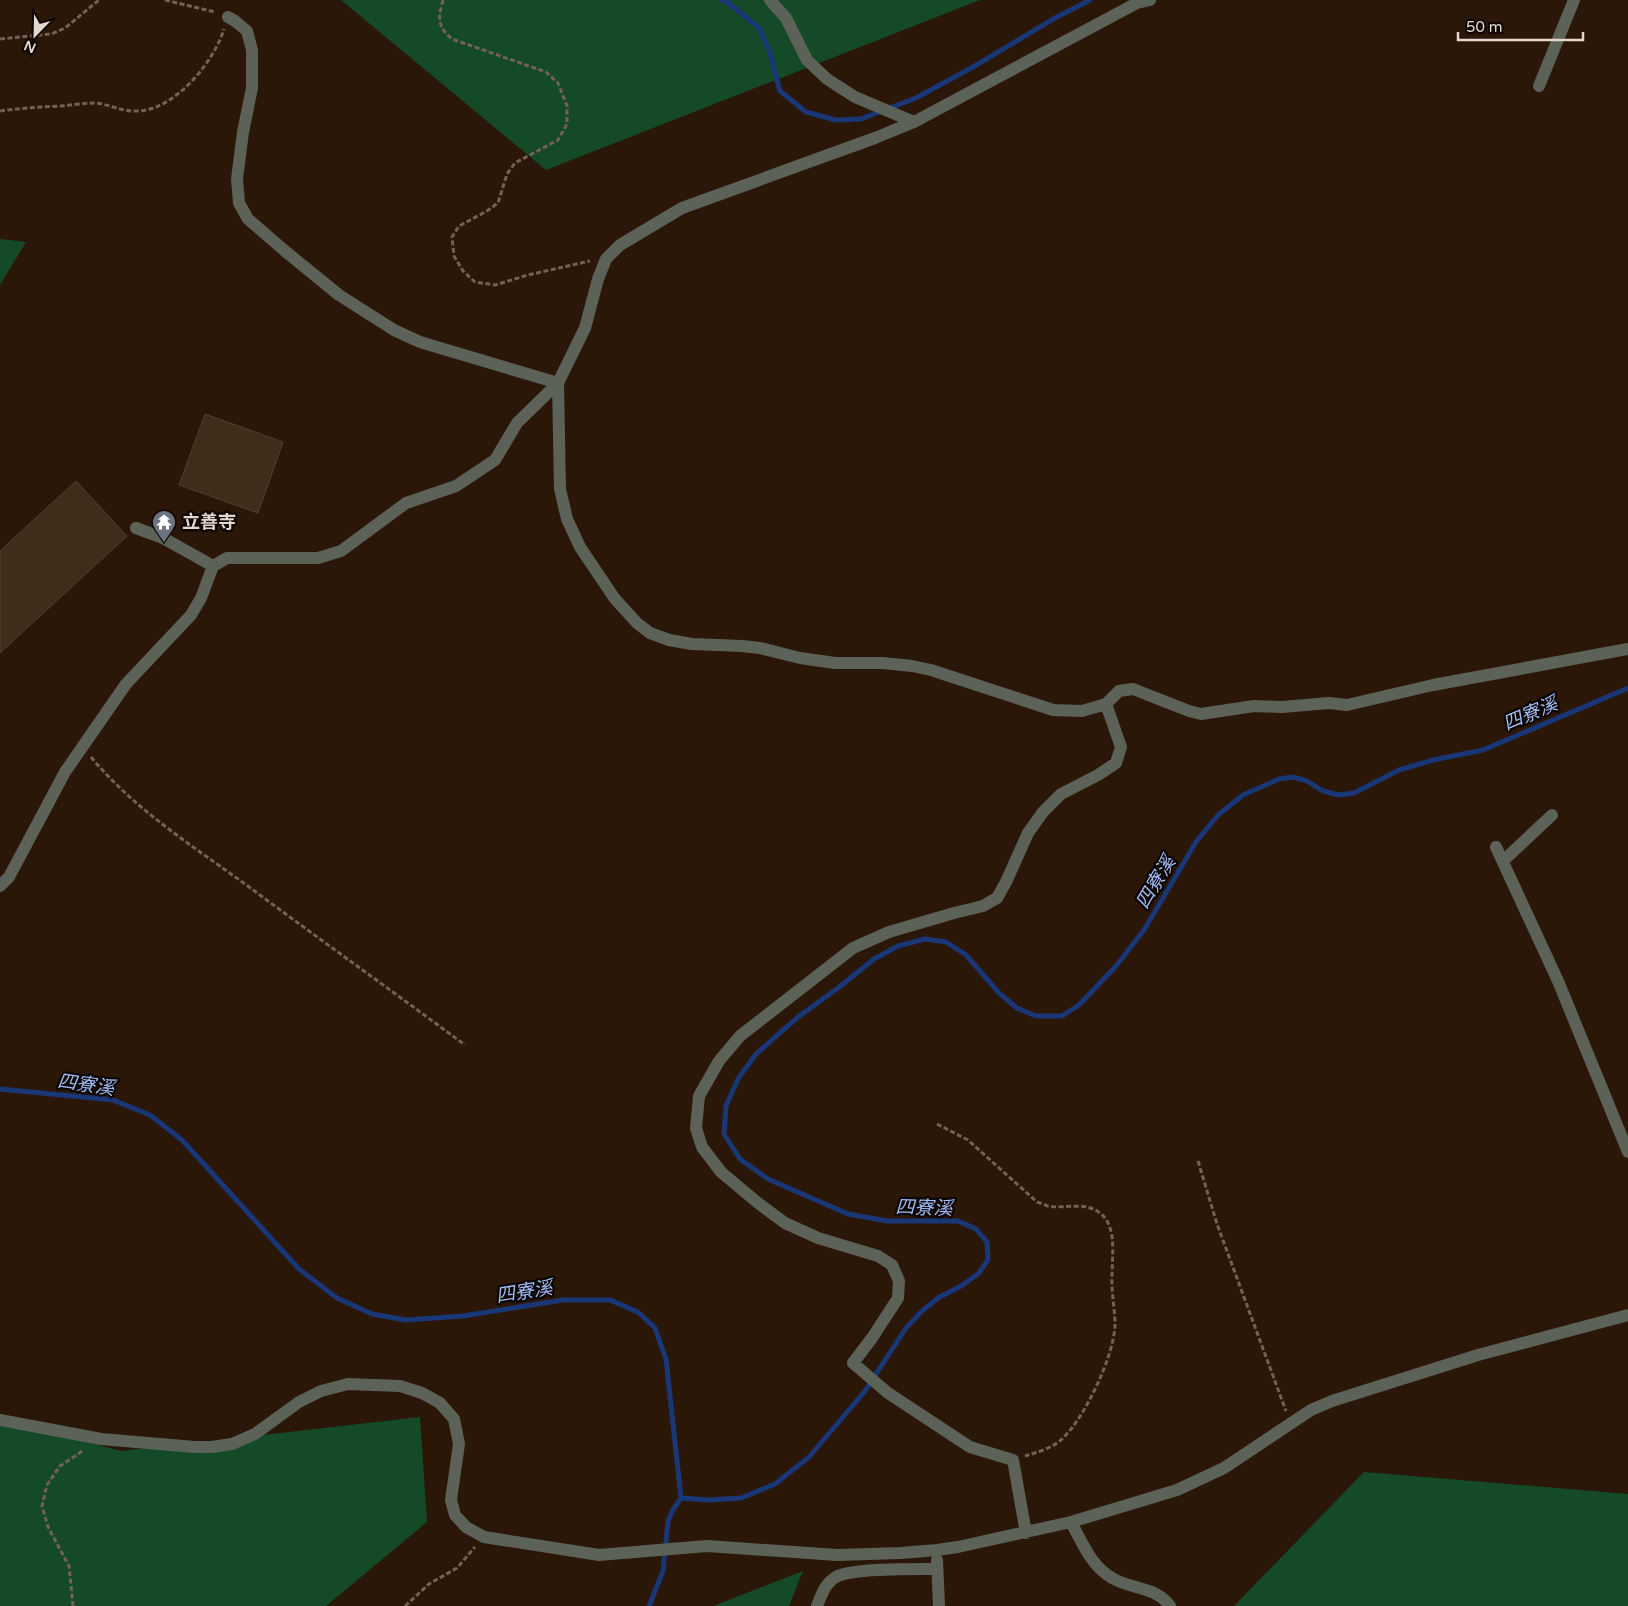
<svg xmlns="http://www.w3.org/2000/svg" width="1628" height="1606" font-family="'Varela Round','Noto Sans TC',sans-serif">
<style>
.green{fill:#154a29}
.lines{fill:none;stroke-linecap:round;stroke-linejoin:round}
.stream{stroke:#193677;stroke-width:5}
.building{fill:#402c1b;stroke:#543f2d}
.path{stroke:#736254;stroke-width:3;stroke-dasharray:5 2.5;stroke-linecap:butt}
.minor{stroke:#5c6258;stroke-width:12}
.labels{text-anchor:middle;stroke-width:4.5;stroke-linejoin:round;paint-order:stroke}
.poi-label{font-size:18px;font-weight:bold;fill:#e5d7cd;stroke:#0d0502;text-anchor:start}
.water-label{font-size:19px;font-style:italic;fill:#a1bef8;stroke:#0d0502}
</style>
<rect width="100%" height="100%" fill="#2a1707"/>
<path class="green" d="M341 0H980L546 170Z
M0 239 26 242 0 285Z
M0 1416 55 1434 121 1451 420 1417 427 1522 326 1606H0Z
M1364 1472 1628 1494V1606H1234Z
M803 1571 789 1606H713Z"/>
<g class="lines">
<path class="stream" d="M721 0 727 2 758 27 769 50 780 91 806 112 836 120 861 119 916 98 973 67 1055 18 1090 0
M0 1089 113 1100 150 1115 182 1140 299 1269 337 1298 372 1314 406 1320 463 1316 563 1300H610L638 1312 655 1328 666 1359 681 1498 709 1500 741 1498 775 1484 809 1457 865 1391 906 1328 922 1311 938 1298 961 1286 978 1274 988 1260 987 1242 976 1229 958 1221H887L848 1214 768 1179 740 1159 724 1134 726 1106 738 1079 756 1054 798 1017 838 988 874 959 898 946 925 939 946 942 966 955 999 993 1017 1008 1036 1016H1062L1079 1005 1116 966 1144 930 1196 842 1218 815 1243 795 1279 779 1293 777 1307 781 1323 791 1339 795 1354 793 1399 770 1433 760 1483 750 1628 688
M649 1606 663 1571 668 1521 673 1510 681 1498"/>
</g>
<path class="building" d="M205 414 283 442 258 513 179 485Z
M76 481 127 536 0 653V551Z"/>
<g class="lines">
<path class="path" d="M165 0 215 12
M443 0C438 18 437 26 452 39L546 72 558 83 567 106V124L558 140 515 163 507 174 498 203 487 211 459 226 452 237 454 256 463 271 475 282 495 285 528 275 590 261
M0 39 51 34 65 28 99 0
M0 111C20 108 41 107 61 106 72 105 84 103 95 103 109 104 122 112 137 111 174 111 214 62 224 29
M91 757C133 808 191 845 245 884 318 938 392 991 465 1045
M937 1124 968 1140 1037 1202C1041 1203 1045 1205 1048 1206 1064 1209 1083 1202 1097 1211 1118 1223 1112 1255 1112 1275 1111 1292 1115 1308 1115 1325 1114 1356 1085 1417 1063 1438 1053 1448 1038 1452 1025 1456
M1198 1161 1217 1224 1286 1411
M73 1606 69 1566 48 1527 42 1506 47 1485 60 1466 84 1450
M405 1606 429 1584 457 1568 475 1547"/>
<path class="minor" d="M770 0 786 18 807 60 827 79 855 97 914 122
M228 17 235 21 247 31 252 50V88L243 132 237 179 239 203 248 219 285 251 339 295 394 330 420 342 558 383 560 489 567 519 580 547 615 599 637 623 650 633 669 640 692 644 742 646 760 648 800 658 835 663H883L912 666 931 670 1053 710 1082 711 1106 704 1119 691 1133 689 1189 711 1201 714 1254 706 1282 707 1329 703 1347 705 1433 685 1628 649
M1539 86 1574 0
M136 528 163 538 213 566
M1496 847 1558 981 1628 1152
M1503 861 1552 815
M0 886 9 877 65 772 126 684 191 615 201 598 213 566 227 558H318L341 551 406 503 456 486 495 460 517 423 558 383 585 328 598 279 606 259 620 245 682 208 875 138 914 122 1137 3 1150 0
M0 1420 101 1439 195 1447H212L232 1444 255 1434 299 1402 321 1391 348 1384 400 1386 422 1393 440 1403 454 1419 459 1444 451 1500 455 1515 466 1527 484 1537 599 1555 707 1546 837 1555 901 1553 937 1550 958 1547 1071 1522 1177 1490 1224 1468 1311 1410 1332 1401 1478 1355 1628 1315
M1071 1522C1082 1542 1091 1566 1112 1578 1130 1589 1157 1587 1170 1606
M1026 1533 1013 1460 970 1447 888 1393 853 1363 872 1338 898 1298 899 1281 892 1265 878 1256 818 1238 785 1223 758 1203 721 1172 702 1147 696 1128 699 1096 719 1061 740 1036 853 948 889 932 954 913 983 906 997 898 1006 882 1028 833 1043 812 1061 794 1098 775 1116 763 1121 747 1106 704
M937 1560 939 1606
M817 1606C821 1596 825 1583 836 1577 851 1568 917 1569 937 1569"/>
</g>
<defs>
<g id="temple-pin" transform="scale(1.25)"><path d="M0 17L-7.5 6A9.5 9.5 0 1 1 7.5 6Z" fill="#6b7280" stroke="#0d0502"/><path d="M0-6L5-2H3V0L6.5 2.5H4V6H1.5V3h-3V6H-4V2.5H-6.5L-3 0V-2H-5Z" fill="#fff"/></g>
</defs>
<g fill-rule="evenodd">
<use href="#temple-pin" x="164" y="522"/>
</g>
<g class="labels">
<g class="poi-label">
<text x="182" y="528">立善寺</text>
</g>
<g class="water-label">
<text transform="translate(1530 713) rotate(-23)" y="7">四寮溪</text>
<text transform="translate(1155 882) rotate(-59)" y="7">四寮溪</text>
<text transform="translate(86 1084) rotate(8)" y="7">四寮溪</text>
<text transform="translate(924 1207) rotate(2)" y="7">四寮溪</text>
<text transform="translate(524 1291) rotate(-9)" y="7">四寮溪</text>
</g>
</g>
<g transform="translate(35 35) rotate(203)" stroke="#0d0502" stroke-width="4" paint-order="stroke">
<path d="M0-4L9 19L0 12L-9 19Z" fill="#e5d7cd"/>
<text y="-8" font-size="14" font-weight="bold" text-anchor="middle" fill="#e5d7cd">N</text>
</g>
<path d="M1458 32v8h125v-8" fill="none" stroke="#e5d7cd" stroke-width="2.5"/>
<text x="1466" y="32" font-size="15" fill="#e5d7cd" stroke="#0d0502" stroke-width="4" paint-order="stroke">50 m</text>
</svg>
